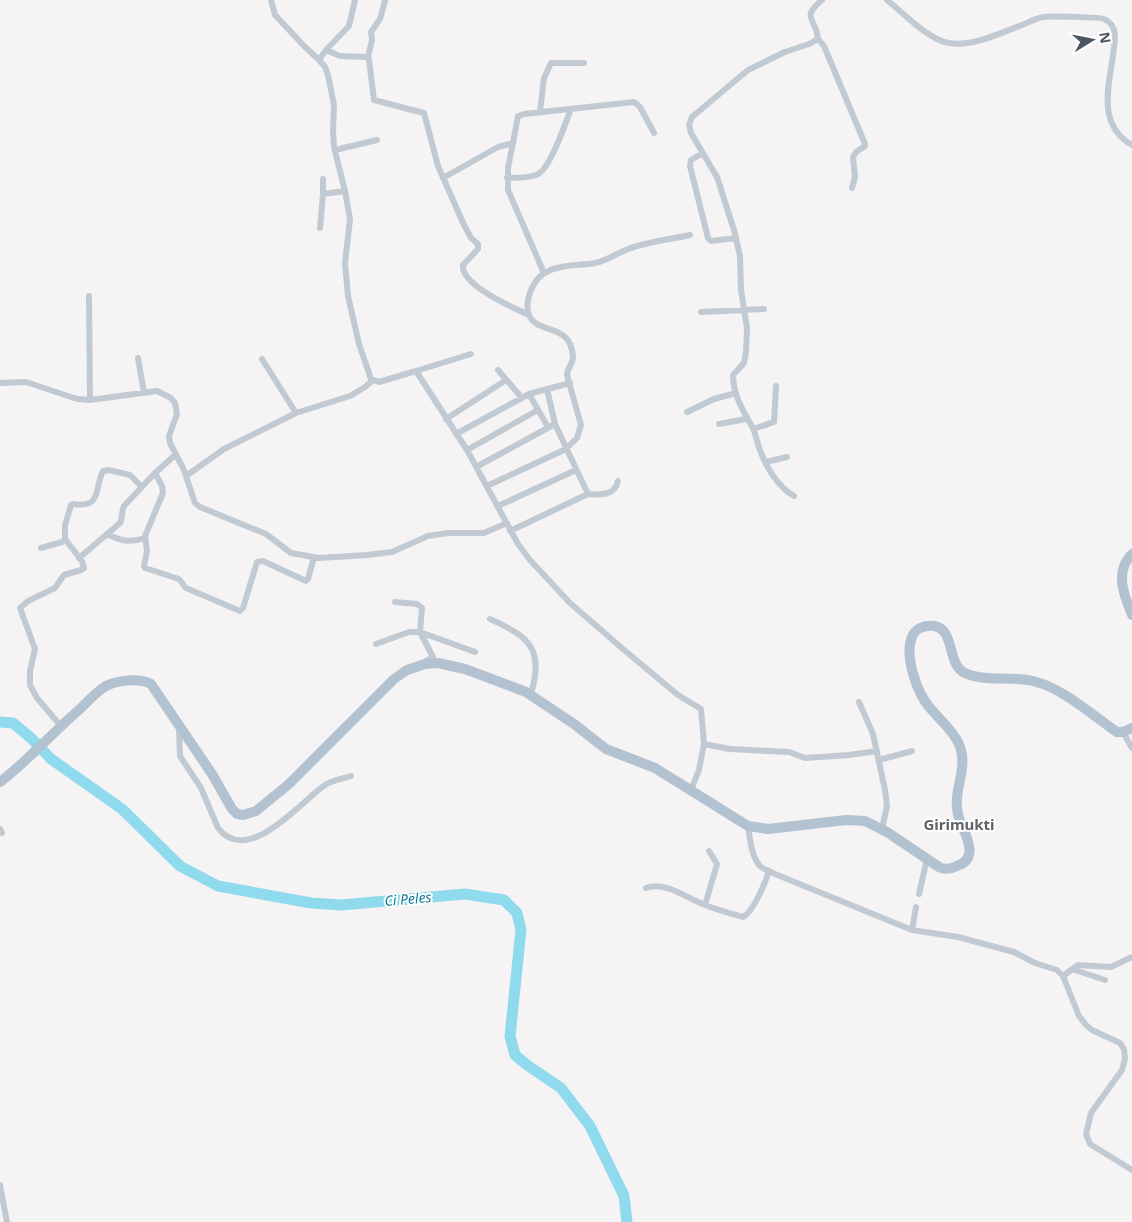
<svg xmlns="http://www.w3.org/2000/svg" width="1132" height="1222" font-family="'Noto Sans',sans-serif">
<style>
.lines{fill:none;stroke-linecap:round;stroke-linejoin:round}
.river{stroke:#90daee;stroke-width:11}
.minor{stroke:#c1cad2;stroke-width:6}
.primary{stroke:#b3c2d1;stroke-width:10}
.labels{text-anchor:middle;stroke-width:4;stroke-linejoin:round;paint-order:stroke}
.water-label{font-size:14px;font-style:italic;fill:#0c7c9b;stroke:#fff}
.quarter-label{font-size:15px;font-weight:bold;fill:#5f6368;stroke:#fff}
</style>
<rect width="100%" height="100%" fill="#f5f3f3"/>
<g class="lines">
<path class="river" d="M0 722 13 723 31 738 51 759 122 809 180 866 218 886 311 903 341 905 465 894 504 900 517 913 521 930 510 1036 515 1055 527 1065 561 1088 590 1126 624 1196 627 1222"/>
<path class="minor" d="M271 0 275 15 304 46 319 60 325 67 328 75 334 105 333 131 334 147 345 191 350 219 345 263 348 296 359 344 371 379 379 382 416 371 467 450 518 544 530 560 570 603 623 649 678 695 701 709 704 744 699 770 691 790
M887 0C903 13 929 40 949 43 973 47 1000 33 1022 25 1029 22 1036 18 1044 17 1049 16 1100 17 1104 19 1111 22 1114 27 1115 34 1115 71 1090 121 1132 145
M818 39 824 46 865 144V146L856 152 853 157 855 177 852 188
M326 50 340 56 368 57 369 60 374 100 424 113 438 166 464 225 471 238 478 244V249L463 265C460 285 514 308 529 315
M368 57 372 40 371 32 380 19 385 1
M319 60 326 50 349 26 355 0
M540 112 544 78 551 63H584
M513 143 508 168V190L544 273
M335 150 377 140
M703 153 691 160 690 166 708 238 711 241 736 238
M443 178 498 147 513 143 518 116 524 114 634 102 640 107 654 133
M507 178C516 177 530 179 538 174 551 167 565 124 571 109
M323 194 345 191
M320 228 323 194V179
M89 296 90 400
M701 312 764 309
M138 358 144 393
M262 359 296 413
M498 370 521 397
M416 371 471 354
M0 383 26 382 77 399 90 400 157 391 171 398 175 403 177 414 169 436 170 443 184 470 195 503 200 507 266 534 291 553 319 558 367 555 392 552 428 536 448 533H484L507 523
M547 389 555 424
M529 394 548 427
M687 412 714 399 736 393
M446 419 506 380
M719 424 746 419
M753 429 774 422 776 386
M456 434 529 394 570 383
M467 450 538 410
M766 462 787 457
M476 467 555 424 588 494
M155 473 162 486 163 493 145 536 147 551 144 566 145 568 179 579 186 588 240 611 243 608 257 562 263 561 306 581 308 579 314 557
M186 476 224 449 296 413 350 396 365 387 372 381
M487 486 566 449 577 438 581 425 567 375C567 368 573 364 573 357 571 322 537 335 529 315 524 302 532 282 543 274 557 264 579 266 595 263 609 260 620 251 634 247 652 241 672 239 690 235
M794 496C778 487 766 467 760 450 757 443 756 435 753 428 743 411 733 395 733 375L744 363 746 352 747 328 741 290 740 256 734 230 717 177 691 133 689 125 692 117 748 70 785 52 809 44 818 39C816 17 800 19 822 0
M498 506 576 470
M510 531 588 494C600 495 615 496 618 481
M107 534C121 541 129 543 145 538
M41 548 62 542 65 539V525L71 505 73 504C102 508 94 490 103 471L109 470 130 475 142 487
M79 558 120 523C123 518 121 512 124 506L155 473 175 455
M395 602 417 604 422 608 420 632 433 657 424 662
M490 619C530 637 544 649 531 694
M376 644 409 632H420L475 652
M859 702 873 734 885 790 887 806 882 829
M60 725 37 698 30 685V671L35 649 20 608 28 601 55 588 64 575 81 570 84 568 82 561 65 539
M179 728 180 756 201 788 218 828C248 867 300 802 325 785 332 780 342 779 351 776
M1123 732 1132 748
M704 744 730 749 789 752 805 758 849 755 877 751
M879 760 912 751
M748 826C750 838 751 856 760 866 764 870 770 871 775 874L912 930 958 937 1014 952 1035 963 1057 970 1063 976 1079 1016 1086 1025 1092 1030 1120 1043 1124 1049 1125 1059 1122 1070 1091 1113 1086 1134 1090 1144 1132 1170
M0 829 2 833
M646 888C666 881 686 898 705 905 717 910 730 913 743 917 754 911 765 883 769 871
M919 894 927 859
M705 905 717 864 709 851
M912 930 916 907
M1072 969 1105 980
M1063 976 1078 965 1111 967 1132 957
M0 1185 7 1222"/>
<path class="primary" d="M1132 554C1114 572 1124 595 1132 615
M0 782C29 760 53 732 80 709 88 701 96 692 106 686 118 680 139 678 151 684L212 774 232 809 237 814 243 815 256 811 289 784 394 679 407 670 425 664 438 663 465 669 526 692 574 724 606 749 655 768 748 826 768 829 846 820 865 821 887 832 939 867C945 870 951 869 957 866 981 858 964 833 959 818 951 795 967 772 961 750 957 734 940 720 930 708 917 693 904 656 912 637 915 628 925 625 934 626 956 630 946 664 965 673 984 682 1012 676 1033 681 1063 688 1092 715 1117 732H1123L1132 728"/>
</g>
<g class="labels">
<g class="water-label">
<text transform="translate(408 899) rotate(-5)" y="5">Ci Peles</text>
</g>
<g class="quarter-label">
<text x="959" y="830">Girimukti</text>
</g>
</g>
<g transform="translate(1092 40) rotate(80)" stroke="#ffffff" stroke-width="4" paint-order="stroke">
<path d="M0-4L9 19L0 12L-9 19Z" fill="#4a5661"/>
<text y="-8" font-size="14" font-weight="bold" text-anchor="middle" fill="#4a5661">N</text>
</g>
</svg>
